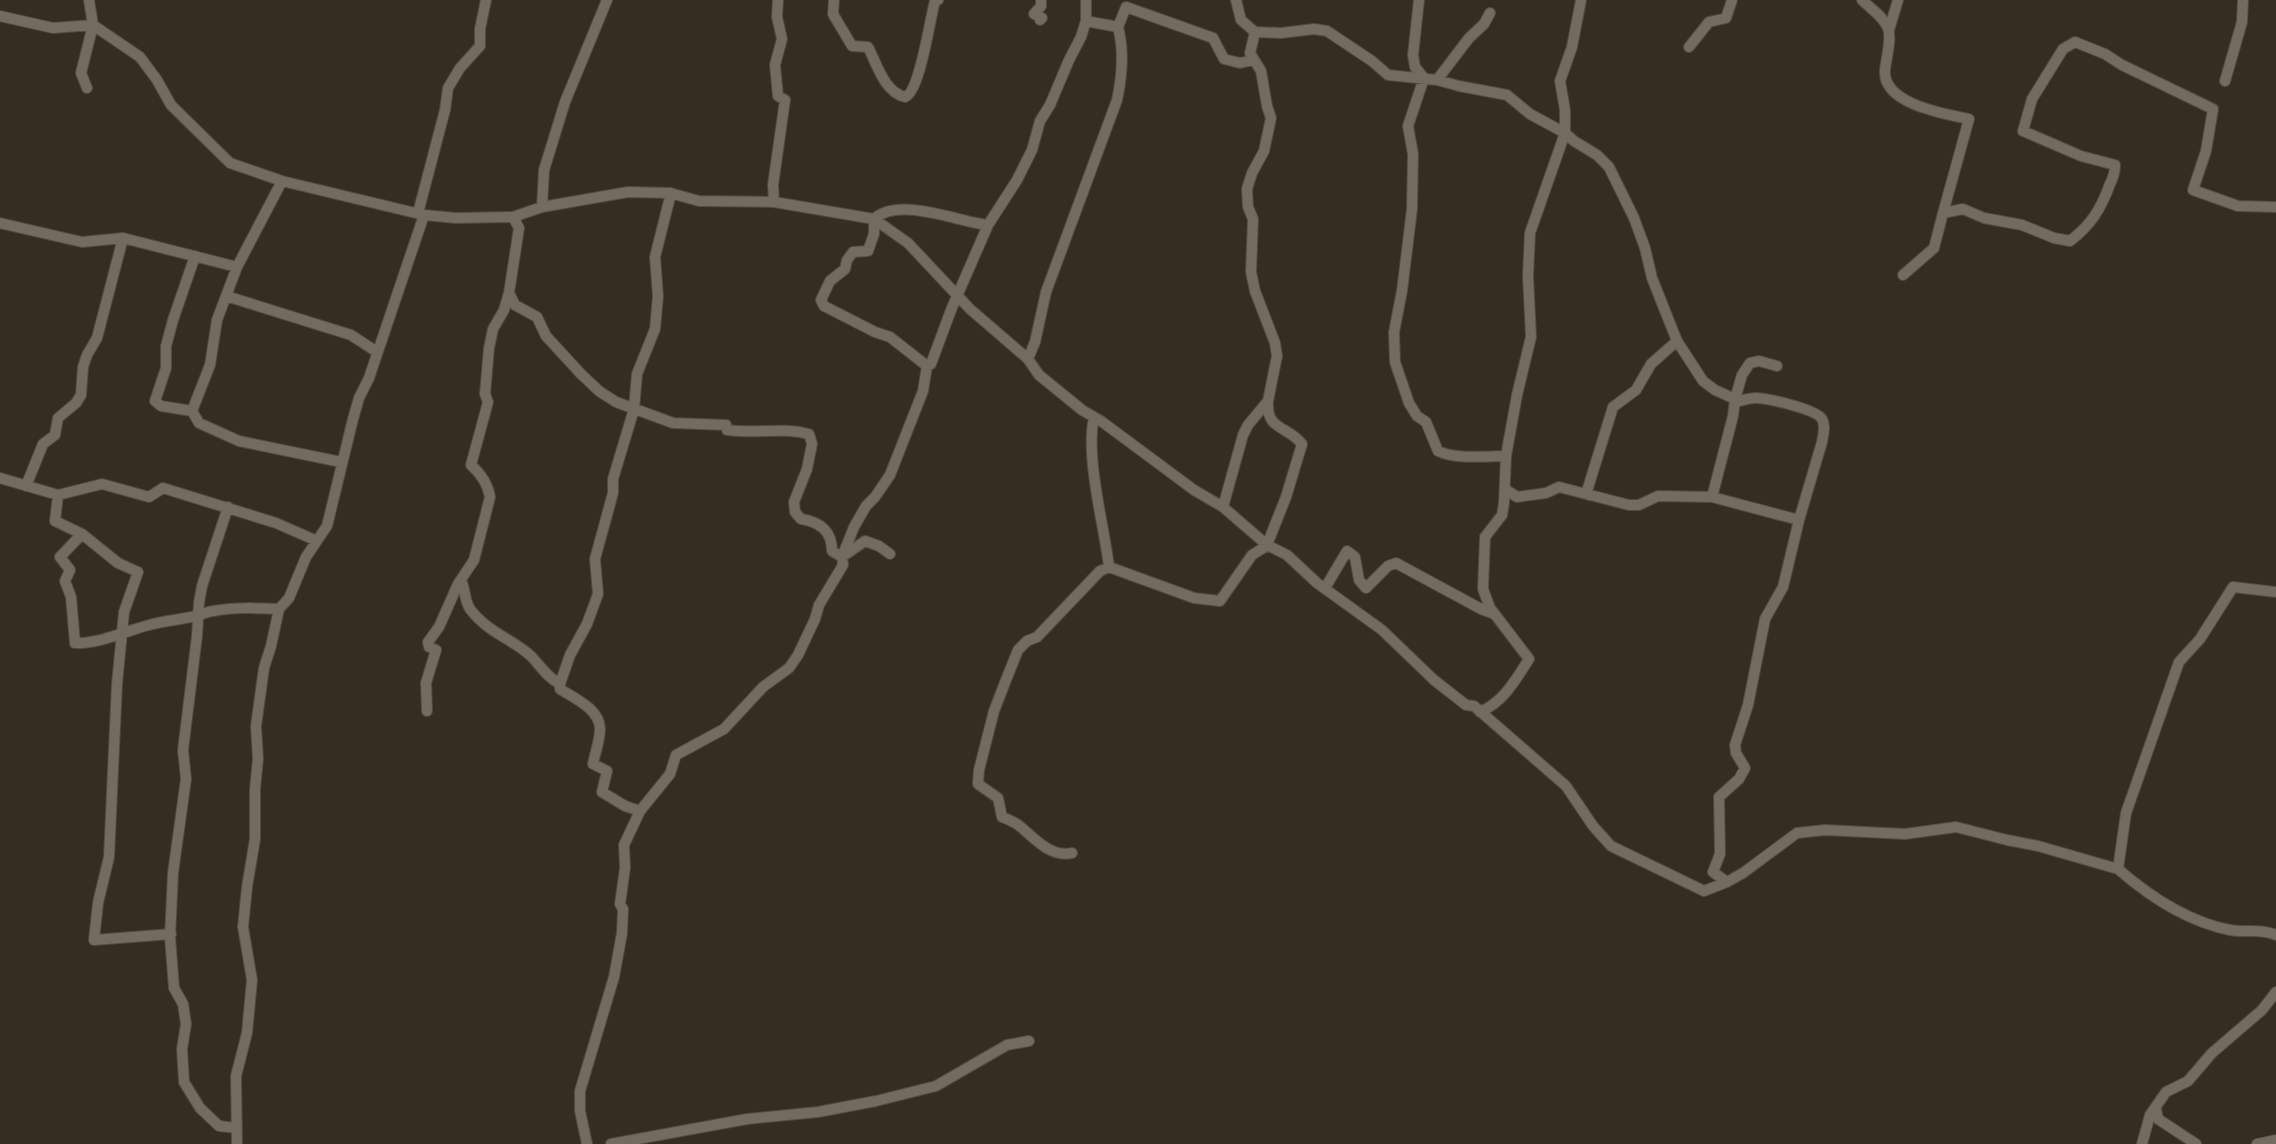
<svg xmlns="http://www.w3.org/2000/svg" width="2276" height="1144" font-family="'Sofia Sans Condensed',sans-serif">
<style>
.lines{fill:none;stroke-linecap:round;stroke-linejoin:round}
.street-casing{stroke:#514b42;stroke-width:12}
.street{stroke:#736b5e;stroke-width:10}
</style>
<rect width="100%" height="100%" fill="#342d22"/>
<g class="lines">
<g class="street-casing">
<path id="street" d="M834 0 833 14 852 46 868 47C877 64 884 92 905 97 920 92 930 18 935 1L938 0
M1236 0 1241 20 1255 32 1281 33 1314 29 1327 31 1372 61 1388 75 1437 80 1459 86 1507 95 1530 114 1565 133 1574 141 1597 155 1609 167 1634 218 1645 248 1652 278 1677 341 1703 381 1715 390 1735 399 1733 416 1712 497 1799 520 1783 587 1765 619 1748 705 1735 745 1736 753 1745 768 1739 779 1719 797 1720 854 1713 872 1727 882
M1419 0 1413 55 1415 67 1424 78 1408 126 1413 154 1412 209 1402 291 1394 332 1395 362 1409 403 1417 416 1426 422 1438 451C1457 460 1485 456 1506 456L1517 395 1531 337 1528 276 1530 233 1565 133V110L1560 81 1572 47 1581 0
M1862 0C1871 9 1883 16 1888 28 1892 39 1886 59 1885 70 1882 104 1945 114 1969 119L1943 213 1963 209 1984 218 2022 225 2054 238 2070 241C2091 225 2101 209 2110 184 2113 178 2115 171 2115 165L2081 156 2023 131 2032 99 2063 49 2075 42 2105 54 2122 65 2213 109 2206 151 2193 190 2238 206 2276 207
M0 16 53 28 93 25 140 57 157 80 171 105 230 163 282 181
M1040 20 1042 18 1034 14 1041 6V0
M1118 27 1126 7 1213 38 1224 59 1240 63 1253 60
M1889 30 1898 0
M1689 47 1709 22 1726 18 1732 0
M1437 80 1469 38 1484 24 1490 13
M2225 81 2242 22 2243 0
M87 88 81 73 93 25 89 0
M774 202 773 185 785 100 778 96 775 65 782 39 777 17 778 0
M542 207 544 170 565 102 607 0
M418 213 445 110 448 88 460 68 480 46V29L486 0
M0 223 82 242 123 238
M988 225C958 222 899 196 874 219V234L868 251 853 252 847 260 845 269 830 281 821 300 824 306 875 332 890 337 927 366 931 364 951 310 988 225 1017 180 1032 150 1040 121 1050 105 1069 60 1081 37 1086 21
M1903 275 1934 248 1943 213
M509 293 515 305 537 317 546 336 581 374 599 391 616 402 673 423 726 425 727 430C756 434 781 427 809 434L812 444 807 469 794 502 795 512 801 519C820 522 832 531 832 551L842 557 865 541 879 546 890 554
M226 296 351 335 377 352
M1028 359 1035 342 1046 292 1117 100C1122 77 1124 50 1118 27L1086 21V0
M1735 399 1742 375 1750 363 1759 361 1777 366
M1735 402C1741 401 1748 398 1755 398 1767 398 1816 409 1822 419 1826 426 1823 435 1822 442L1799 520
M192 411 161 406 155 401 166 368V346L173 320 195 256
M1094 417C1085 458 1104 524 1109 567L1194 598 1220 601 1252 555 1268 545
M341 462 239 441 199 423 192 411 210 365 217 320 237 267 282 181 424 215 456 218 513 217 542 207 628 192 670 193 699 201 774 202 874 219 908 243 970 309 1028 359 1039 375 1082 410 1101 421 1194 490 1223 507 1267 545 1287 555 1317 583 1382 630 1434 680 1466 705 1474 706 1566 786 1593 826 1611 846 1704 891 1727 882 1743 873 1797 833 1825 830 1905 834 1956 827 2007 840 2038 846 2118 869 2126 813 2179 662 2200 639 2233 587 2276 592
M0 478 58 495 55 521 82 534 118 563 138 572 124 612 117 684 109 857 98 903 94 940 171 934
M26 486 43 444 55 435 58 418 76 403 81 395 83 367 87 355 97 338 123 238 237 267
M1505 489 1517 497 1546 493 1559 487 1629 505H1639L1658 496 1712 497
M58 495 102 484 149 497 163 488 276 523 317 541
M1589 495 1587 491 1613 407 1636 390 1651 364 1677 341
M228 507 202 586 199 603 197 636 183 750 186 779 173 873 170 937 174 988 183 1004 186 1024 182 1049 184 1082 200 1108 219 1126 237 1128
M1223 507 1243 435 1248 425 1268 401 1277 356 1275 343 1255 291 1251 272 1253 219 1248 207 1247 189 1252 173 1264 151 1271 118 1267 106 1261 71 1250 53 1255 32
M82 534 60 557 70 570 65 581 71 597 75 643C99 644 126 631 149 625 163 621 177 620 191 617 199 616 206 612 213 611 235 607 257 608 279 609
M1267 545 1286 497 1302 444C1287 425 1266 431 1268 401
M461 580C466 591 464 600 470 609 488 633 513 639 532 657 541 667 547 677 560 684V689C574 698 600 709 600 729 600 740 595 753 593 764L607 771 602 792 625 806 640 811
M1325 588 1347 551 1355 557 1359 580 1366 588 1388 566 1396 563 1481 609 1494 614
M560 684 570 655 587 624 598 594 595 559 613 493V479L634 409 637 374 655 329 658 296 655 257 671 193
M427 711 426 683 436 650 429 647 428 642 439 627 458 584 474 560 490 497C488 484 481 474 471 465L488 402 485 394 489 348 493 329 504 310 509 293 519 228 513 217
M1480 712C1504 702 1516 679 1529 659L1490 608 1483 589 1485 537 1502 515 1504 503 1506 456
M1072 853C1049 858 1033 836 1017 824 1012 821 1007 819 1002 817L998 798 978 784 979 770 994 711 1006 680 1018 650 1027 641 1037 637 1100 571 1109 567
M2118 869C2149 896 2189 922 2230 930 2245 933 2261 928 2276 935
M2156 1109 2158 1119 2196 1144
M237 1144 236 1076 247 1033 252 980 243 927 247 887 255 839V789L258 759 256 726 264 668 271 646 279 609 289 598 306 557 327 526 353 419 359 398 369 378 424 215
M587 1144 580 1111V1091L614 977 622 933 623 909 620 904 625 868 624 845 640 811 670 774 676 755 724 729 763 687 789 668 798 655 815 619 819 605 843 565 842 557 854 527 866 506 875 497 890 475 923 391 927 366
M611 1144 747 1119 818 1112 876 1101 936 1086 1007 1045 1029 1041
M2142 1144 2150 1115 2166 1092 2188 1081 2212 1053 2262 1010 2276 992
M2257 1144 2276 1140"/>
</g>
<use href="#street" class="street"/>
</g>
</svg>
